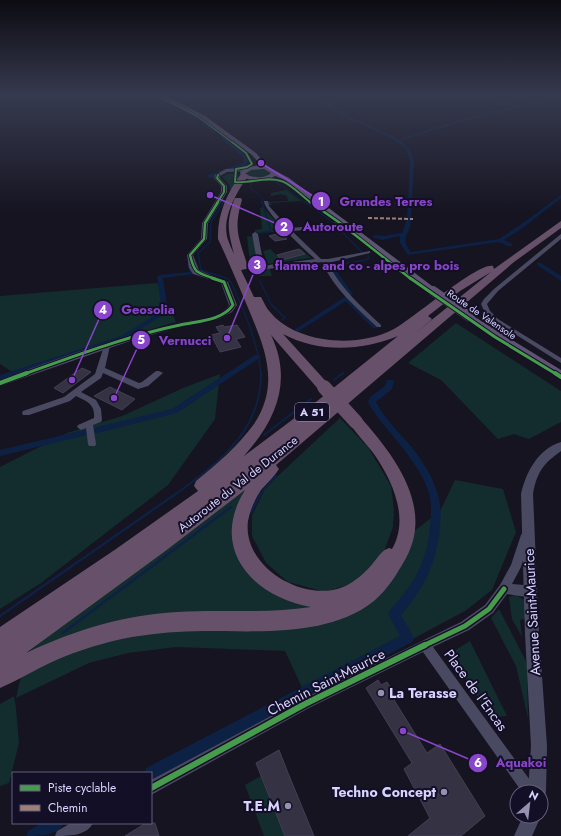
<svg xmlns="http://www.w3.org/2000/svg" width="561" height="836" font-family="Jost,sans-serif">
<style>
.green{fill:#132c2d}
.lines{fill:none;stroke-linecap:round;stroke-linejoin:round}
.stream-far3{stroke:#0d2144;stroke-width:1}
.stream-far2{stroke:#0d2144;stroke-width:1.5}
.stream-far1{stroke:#0d2144;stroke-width:2}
.stream{stroke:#0d2144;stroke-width:2.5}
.canal{fill:#0d2144;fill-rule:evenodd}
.building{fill:#343243;stroke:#433f54}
.minor{fill:#4a4962;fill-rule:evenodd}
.tertiary{fill:#4a4962;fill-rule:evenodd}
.primary{fill:#5e5373;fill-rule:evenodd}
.motorway{fill:#67516a;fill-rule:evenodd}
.primary-bridge{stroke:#5e5373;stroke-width:10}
.motorway-bridge{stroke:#67516a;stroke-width:14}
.quiet{stroke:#9e8076;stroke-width:2;stroke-dasharray:4 2;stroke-linecap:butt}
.cycleway-far6-casing{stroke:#130f26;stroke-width:2.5}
.cycleway-far5-casing{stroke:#130f26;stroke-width:3.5}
.cycleway-far4-casing{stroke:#130f26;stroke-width:4}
.cycleway-far3-casing{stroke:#130f26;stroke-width:5}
.cycleway-far2-casing{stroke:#130f26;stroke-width:6}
.cycleway-far1-casing{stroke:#130f26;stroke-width:8}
.cycleway-casing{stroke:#130f26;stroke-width:9}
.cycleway-far6{stroke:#469c4c;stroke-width:1.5}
.cycleway-far5{stroke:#469c4c;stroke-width:2}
.cycleway-far4{stroke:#469c4c;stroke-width:2.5}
.cycleway-far3{stroke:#469c4c;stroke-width:3}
.cycleway-far2{stroke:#469c4c;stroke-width:4}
.cycleway-far1{stroke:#469c4c;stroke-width:5}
.cycleway{stroke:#469c4c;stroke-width:6}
.poi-dot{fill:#9591b1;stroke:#130f26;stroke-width:1.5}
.labels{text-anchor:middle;stroke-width:4;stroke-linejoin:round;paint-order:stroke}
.far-street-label{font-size:10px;fill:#d9d4ff;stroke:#130f26}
.shield{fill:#130f26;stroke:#9e99be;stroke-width:1}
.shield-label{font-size:11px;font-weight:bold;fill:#d9d4ff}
.street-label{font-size:12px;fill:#d9d4ff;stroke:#130f26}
.near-street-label{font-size:14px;fill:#d9d4ff;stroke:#130f26}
.near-poi-label{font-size:14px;font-weight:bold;fill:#d9d4ff;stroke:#130f26;text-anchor:end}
.leader{fill:none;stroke:#8945c9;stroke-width:1.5}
.callout-dot{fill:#8945c9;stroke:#130f26;stroke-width:1.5}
.mark-label{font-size:12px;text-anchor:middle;font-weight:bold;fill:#fff}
.callout-label{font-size:13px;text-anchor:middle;font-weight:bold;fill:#8945c9;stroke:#130f26;stroke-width:4;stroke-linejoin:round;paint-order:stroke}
</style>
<rect width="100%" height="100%" fill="#161421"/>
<path class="green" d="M263 169 271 172 270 175 256 178 246 174 249 170Z
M235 173 240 176 232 190 230 189 228 183 222 177 226 174Z
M286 190 301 201 270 203 272 205H269L268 202 288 201 287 196 281 194 271 196V193Z
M263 207 281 227 272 229 274 232 255 233V230L262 229 260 208Z
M247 236 255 237 259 255 255 266 258 269 269 267 272 276H258L251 273Z
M270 249 282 260 305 254 299 249H301L311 258 268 264 263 251Z
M157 283 176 322 68 354 12 372 0 364V296Z
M456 323 561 391V422L529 439 514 434 498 439 441 380 408 363Z
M220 374 215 419 168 485 41 583 0 609V467L67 433 122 416 183 388Z
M340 418 368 447 391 486 394 510 393 527 384 552 369 570 351 584 325 592 288 582 266 563 252 536V515L266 487Z
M455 480 503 489 516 532 492 590 465 611 306 696 285 651 176 647 128 653 89 663 16 698 22 672 98 642 147 631 222 628 375 596 399 570 410 545 413 532 440 511Z
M244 490 236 513 254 578 338 603 301 615 266 613 23 656 132 572Z
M512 596H518L525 600V619L520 620 522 637 512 619 509 597Z
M499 609 527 663 528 718 516 666 491 618Z
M470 641 507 716 496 717 487 711 449 654Z
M14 696 16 708 19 743 9 783 0 786V704Z
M261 776 285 836H264L245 785Z"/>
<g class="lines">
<path class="stream-far3" d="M273 180 306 203
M230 184V190
M252 184 250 188 263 198 262 203"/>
<path class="stream-far2" d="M305 202 334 223
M223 203 211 222 210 242 198 253 201 270 226 278 231 282C244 311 258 342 261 374
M340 230 362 252
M259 233 271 231 262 202
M256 260 253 265 259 276
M332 266 365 260 369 258 368 256
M260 281 271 304 285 318 282 320
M342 374 343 373"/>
<path class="stream-far1" d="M334 380 343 373
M264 435 311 399
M176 494C218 463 262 431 261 373
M260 494 276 476"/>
<path class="stream" d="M251 512 261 493
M0 616 177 493
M63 633 231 507"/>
<path class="canal" d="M153 95H157L200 117 217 132 214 133 198 119Z
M312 95H315L321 100 319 101Z
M478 95H483L519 106 547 99 548 100 468 120 402 140 399 139 467 118 514 107Z
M324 102H326L348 116 345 117 332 110Z
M349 116 397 138 410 149 414 161 411 220C410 236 399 237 411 252L499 239 520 225 561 195V198L524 227 504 240 512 244V246H508L499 242 408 255 400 243V236L382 240 372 237 375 235 382 236 402 233 407 219 410 161 406 149 395 140 348 118Z
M221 136H223L246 156 248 161 246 164 247 165 210 178 208 177V175L243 163 244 161 243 157 221 138Z
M190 262 193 264 196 273 195 274 163 278 168 312 167 313 125 338 0 380V375L121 336 162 311 157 277 160 275 190 272 187 264Z
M537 263H541L561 276V281L537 265Z
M330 265H334V268L353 294 352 295H348L328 268Z
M346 296 348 297V299L351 300 377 326V328H373L346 301 299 331 297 332 294 330Z
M255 355H259L261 357 177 413 97 433 94 432 93 430 94 428 97 427 172 409Z
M387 380H393L394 382 392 389 376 402C386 422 404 436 417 454 425 466 433 478 437 492 441 502 441 514 440 525 438 560 424 589 401 615L414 638 412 642 151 780V773H144L146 768 400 636 388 614 390 610C414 584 427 562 430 527 431 516 432 504 429 493 425 480 418 469 410 458 397 438 379 423 368 402L370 397 385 386Z
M84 430 87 431 88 433 87 435 0 456V450Z
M42 823H64C58 836 39 836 26 836L28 831Z"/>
</g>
<path class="building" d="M281 233 287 239 275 241 269 236Z
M299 249 305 254 282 260 277 255Z
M223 325 224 327 237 325 245 337 236 339 241 347 220 352 211 335 220 333 216 327Z
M82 368 91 372 63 393 54 388Z
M110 387 135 399 122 410 94 396Z
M378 680 381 685 387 682 397 698 394 700 427 753 440 744 485 816 461 836H408L430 818 404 769 412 763 366 688Z
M279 750 288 773 314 836H285L256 763Z
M146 823H155L159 836H125Z"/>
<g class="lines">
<path class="minor" d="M264 201H268L269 206 289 228 332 225 340 218 342 219 340 224 336 226 356 229V231L354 232 330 228 292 231 321 259H328L370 251V253L328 263C340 288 361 306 381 325V327H377C356 307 334 289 322 262L260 270 255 267 256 256 252 234 255 232 258 234 262 256 260 265 261 266 315 259C305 250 264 212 264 201Z
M561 234V239L498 291 487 304 490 311 498 319 561 358V363L494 321 485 313 481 304 484 299 494 289Z
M107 344 110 346 105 368 139 383 142 382 156 371H159L163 373 148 386 138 389 103 373 101 378 81 392 96 400 101 409 102 420 101 422 93 425 96 444 95 446H89L88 444 86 428 81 430 77 427 78 425 94 418C95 404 88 402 76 396L70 401 29 415H23L22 413 23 411 64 397 95 374 104 346Z
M526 531 529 532 531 535 521 567 512 584 524 585 535 588 536 592 535 596C529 598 514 595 507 594L493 613 469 630 433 647 535 787 537 792H522L423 652 309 708 151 795V780L301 700 461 622 485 605 500 585 511 565 521 535 523 532Z
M71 823H93C87 836 68 836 55 836L57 831Z"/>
<path class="tertiary" d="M245 168 248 170 247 171 227 172 220 176V178L227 186V192L208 223 207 239 193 255 199 270 228 282 237 305 232 312 219 319 176 328 133 340 0 386V380C58 358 118 337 178 323 194 319 219 320 229 305L221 283 193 274 189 268 187 255 201 239 202 223 221 192V186L214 178 215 175 226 169Z
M561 442V451C543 464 537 472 533 494L539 634 547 746 546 792 543 798 541 799V792H528L531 746 525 634 521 494C526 472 538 449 561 442Z
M523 816H541L532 836H514Z"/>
<path class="primary" d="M159 95H165L205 116 256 153 268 167 289 178 436 289 437 291 436 293H430L285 180 275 176C265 183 252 182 241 176L240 172 248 167 261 165 252 155 201 118ZM264 169 271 173C264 179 254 178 245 174L251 170Z
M470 314 561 370V379L486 333 467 319 465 317 467 315Z"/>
<path class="motorway" d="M241 174H247L248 176C236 193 221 219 228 240 230 245 232 250 234 254 228 230 226 224 234 200L235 198H241L242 200C233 230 239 238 248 267L246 269 241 270 254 297H261C264 302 266 308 270 312 283 328 304 336 323 339 347 343 373 340 394 329 413 319 478 262 493 266L494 269 561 221V228L514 262 276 465 279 469C274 477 267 483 261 490 255 499 250 510 248 521 242 567 304 603 343 587 355 582 366 572 374 562 379 556 381 551 389 548L392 549C410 518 392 480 374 454 366 443 355 433 349 422L351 418 356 417 361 418C394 455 434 507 406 558 397 574 388 589 374 601 329 637 258 631 204 631 180 631 156 633 132 637 105 642 79 650 54 661 36 669 19 680 0 688V627L116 549 198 491 194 486 196 481C217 464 238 446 254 424 282 382 263 344 246 303 237 282 228 260 218 239 217 215 227 193 241 174ZM491 272 413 335 430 321 432 319 428 316 460 291ZM283 334C319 353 361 351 398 336L316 402 244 456C276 420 293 381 271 335L319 390 324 391 329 390 331 387ZM245 490C209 548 251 596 311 607 266 614 222 609 177 612 123 615 75 630 26 653L164 552Z"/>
<path class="primary-bridge" d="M433 291 470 317"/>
<path class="motorway-bridge" d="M324 387 356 422"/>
<path class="quiet" d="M368 218 413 219"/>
<g class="cycleway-far6-casing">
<path id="cycleway-far6" d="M156 95 197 116 233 143"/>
</g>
<g class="cycleway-far5-casing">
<path id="cycleway-far5" d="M232 142 246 153 252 164 247 167 236 169 235 182C250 184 266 176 281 181 290 183 303 197 311 203
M217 203 224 192V186L217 178 218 175"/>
</g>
<g class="cycleway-far4-casing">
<path id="cycleway-far4" d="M310 202 340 223 411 279
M215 279C197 272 195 275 190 255L204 239 205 223 218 202"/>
</g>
<g class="cycleway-far3-casing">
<path id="cycleway-far3" d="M410 278 495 337 556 374
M24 374C75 356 127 336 180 325 197 321 222 321 233 305L224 282 212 278"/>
</g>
<g class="cycleway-far2-casing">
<path id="cycleway-far2" d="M555 373 561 377
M0 383 27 373"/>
</g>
<g class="cycleway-far1-casing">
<path id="cycleway-far1" d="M423 646 465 626 489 609 504 589"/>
</g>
<g class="cycleway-casing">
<path id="cycleway" d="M151 788 305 704 425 645"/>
</g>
<use href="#cycleway-far6" class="cycleway-far6"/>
<use href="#cycleway-far5" class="cycleway-far5"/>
<use href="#cycleway-far4" class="cycleway-far4"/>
<use href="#cycleway-far3" class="cycleway-far3"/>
<use href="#cycleway-far2" class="cycleway-far2"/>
<use href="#cycleway-far1" class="cycleway-far1"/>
<use href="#cycleway" class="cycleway"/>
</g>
<linearGradient id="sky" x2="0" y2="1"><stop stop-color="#0c0b12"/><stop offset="0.45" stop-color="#363a4e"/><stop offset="1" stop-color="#363a4e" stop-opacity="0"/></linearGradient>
<rect width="561" height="212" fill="url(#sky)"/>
<g class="poi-dot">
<circle cx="381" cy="693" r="4"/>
<circle cx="444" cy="792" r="4"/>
<circle cx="288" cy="806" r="4"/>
</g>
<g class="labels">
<g class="far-street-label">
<text transform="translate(482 314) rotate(34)" y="4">Route de Valensole</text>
</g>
<rect class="shield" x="295" y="403" width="34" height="18" rx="3"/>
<g class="shield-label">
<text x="312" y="416">A 51</text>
</g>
<g class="street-label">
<text transform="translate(238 484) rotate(-38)" y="4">Autoroute du Val de Durance</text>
</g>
<g class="near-street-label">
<text transform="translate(532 612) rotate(-93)" y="5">Avenue Saint-Maurice</text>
<text transform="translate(326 682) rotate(-27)" y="5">Chemin Saint-Maurice</text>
<text transform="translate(476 690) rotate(54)" y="5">Place de l'Encas</text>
</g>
<g class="near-poi-label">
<text x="389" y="698" text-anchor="start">La Terasse</text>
<text x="436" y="797">Techno Concept</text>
<text x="280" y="811">T.E.M</text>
</g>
</g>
<path class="leader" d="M261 163L321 201M210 195L284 227M227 338L257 265M72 380L103 310M114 398L141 340M403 731L478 763"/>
<g class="callout-dot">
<circle cx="261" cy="163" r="4"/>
<circle cx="210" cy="195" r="4"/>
<circle cx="227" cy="338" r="4"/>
<circle cx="72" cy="380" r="4"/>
<circle cx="114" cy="398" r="4"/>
<circle cx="403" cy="731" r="4"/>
<circle cx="321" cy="201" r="10"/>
<circle cx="284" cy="227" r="10"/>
<circle cx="257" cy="265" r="10"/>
<circle cx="103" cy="310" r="10"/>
<circle cx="141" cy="340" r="10"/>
<circle cx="478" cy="763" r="10"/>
</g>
<g class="mark-label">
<text x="321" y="206">1</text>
<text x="284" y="231">2</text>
<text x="257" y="269">3</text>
<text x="103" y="314">4</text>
<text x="141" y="344">5</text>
<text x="478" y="767">6</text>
</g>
<g class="callout-label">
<text x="386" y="206">Grandes Terres</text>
<text x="333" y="231">Autoroute</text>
<text x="367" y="270">flamme and co - alpes pro bois</text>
<text x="148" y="314">Geosolia</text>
<text x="185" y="345">Vernucci</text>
<text x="521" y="767">Aquakoi</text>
</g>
<rect x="12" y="772" width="140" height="52" fill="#130f26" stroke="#625e7d"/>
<rect x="20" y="785" width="20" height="6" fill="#469c4c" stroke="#625e7d"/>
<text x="48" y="792" font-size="12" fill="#d9d4ff">Piste cyclable</text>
<rect x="20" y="805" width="20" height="6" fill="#9e8076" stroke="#625e7d"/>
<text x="48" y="812" font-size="12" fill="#d9d4ff">Chemin</text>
<g transform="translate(529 804) rotate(28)"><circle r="19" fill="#130f26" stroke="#625e7d"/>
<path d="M0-3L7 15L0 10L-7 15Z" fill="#9591b1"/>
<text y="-6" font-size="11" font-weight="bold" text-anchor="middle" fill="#d9d4ff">N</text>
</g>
</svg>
